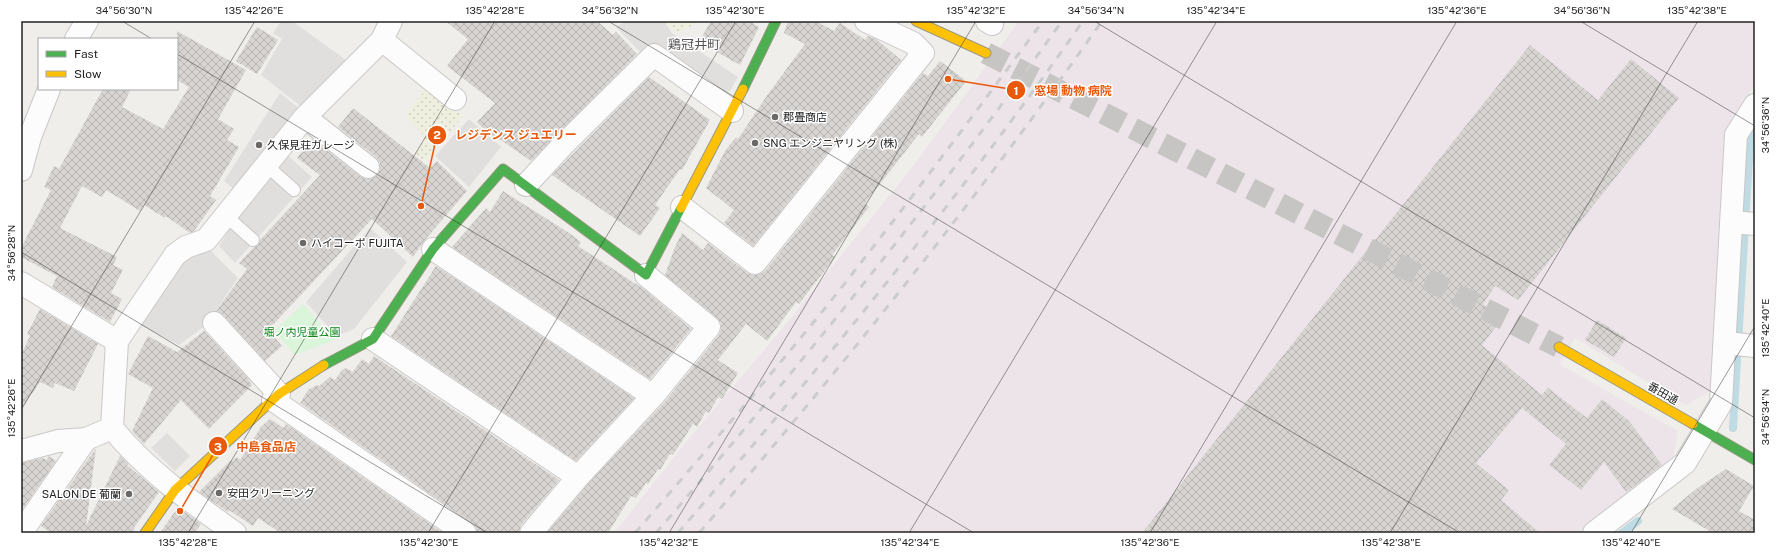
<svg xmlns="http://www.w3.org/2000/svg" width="1776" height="554" font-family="'Public Sans','Noto Sans JP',sans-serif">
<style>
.railway{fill:#ede4e9}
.farmland{fill:url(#farmland-dots)}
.park{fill:#daf5da}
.parking{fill:#e0dfde}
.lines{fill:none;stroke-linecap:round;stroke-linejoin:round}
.stream{stroke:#bfdbe3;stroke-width:8}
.building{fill:url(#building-cross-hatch)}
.secondary-tunnel{stroke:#c7c5c3;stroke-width:22;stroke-dasharray:22 11;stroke-linecap:butt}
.lane-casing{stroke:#c9c8c7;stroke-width:14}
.street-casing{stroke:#c9c8c7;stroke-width:24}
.fast-casing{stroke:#999a82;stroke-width:11}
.slow-casing{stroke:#999a82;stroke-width:11}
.lane{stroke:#fdfcfc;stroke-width:12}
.street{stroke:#fdfcfc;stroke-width:22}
.fast{stroke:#4caf50;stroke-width:9}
.slow{stroke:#ffc107;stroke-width:9}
.rail{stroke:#ccc;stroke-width:3;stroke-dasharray:8 8;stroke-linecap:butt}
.ticks{fill:none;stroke:#222;stroke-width:1;stroke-opacity:0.45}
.poi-dot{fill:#6a6968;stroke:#fff;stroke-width:1.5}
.labels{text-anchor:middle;stroke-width:3;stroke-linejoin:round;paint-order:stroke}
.poi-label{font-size:11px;fill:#222;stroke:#fff;text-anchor:start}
.park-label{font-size:11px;fill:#0c8416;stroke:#fff}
.street-label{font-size:11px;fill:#222;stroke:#fff}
.quarter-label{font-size:13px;fill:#555;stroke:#fff}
.leader{fill:none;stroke:#e8590c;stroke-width:1.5}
.callout-dot{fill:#e8590c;stroke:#fff;stroke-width:1.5}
.mark-label{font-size:12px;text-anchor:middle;font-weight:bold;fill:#fff}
.callout-label{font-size:12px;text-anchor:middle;font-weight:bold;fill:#e8590c;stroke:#fff;stroke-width:3;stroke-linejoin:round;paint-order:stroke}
.neatline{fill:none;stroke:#222;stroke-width:1.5}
.ticks-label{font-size:10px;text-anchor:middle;fill:#222}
</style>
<defs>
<pattern id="farmland-dots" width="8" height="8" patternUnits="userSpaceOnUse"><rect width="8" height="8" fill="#efefdf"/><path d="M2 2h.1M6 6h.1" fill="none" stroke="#cdcdbf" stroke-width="1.8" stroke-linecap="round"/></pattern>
<pattern id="building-cross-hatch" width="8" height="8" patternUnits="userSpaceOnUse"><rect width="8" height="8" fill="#d7d4d2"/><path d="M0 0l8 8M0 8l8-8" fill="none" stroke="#b8b6b4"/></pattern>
</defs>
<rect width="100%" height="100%" fill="#f0eeeb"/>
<path class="railway" d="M1019 21H1755V84L1724 135 1723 201 1716 288 1712 390 1686 405 1575 338 1559 364 1678 431 1673 460 1625 499 1577 533H614L687 441 781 330 914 165Z"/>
<path class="farmland" d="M667 21H701L681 31H675Z
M426 89 433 92 463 116 425 161 414 153 424 141 423 135 405 115Z"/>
<path class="park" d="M303 304 335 340 295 355 274 331Z"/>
<path class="parking" d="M281 21H292L350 63 303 108 261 75 282 39 273 33Z
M626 21H664L672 33 738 77 730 91 718 92 648 43 640 52 616 27Z
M280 93 301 110 235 190 224 181Z
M469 119 501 147 469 187 435 156Z
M287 155 312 177 235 263 219 246 238 216Z
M370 228 407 262 354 329 336 336 306 302Z
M210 250 238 278 206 325 179 345 140 325 188 253Z
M167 433 190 456 175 471 151 448Z"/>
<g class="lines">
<path class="stream" d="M1733 428 1750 140 1755 132
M1622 533 1638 521"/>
</g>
<path class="building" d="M445 21H597L613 35 616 32 637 54 531 161 495 136 493 138 477 122 495 103 447 66 468 39Z
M711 21H749L759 27 740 65 699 42Z
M788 21H816L834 31 840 23 865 40 868 36 876 39 901 60 753 246 724 223 734 210 706 188 725 151 736 137 738 139 768 94 805 44 784 33Z
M257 27 278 40 257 74 236 61Z
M177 31 246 70 218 119 234 129 227 140 239 147 210 196 216 200 194 231 190 233 166 216 165 218 144 205 140 211 106 190 102 197 82 186 60 228 117 257 113 265 123 270 111 293 122 299 110 322 52 287 57 276 21 257V248L51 190 44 187 54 166 59 169 103 89H131L122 107 163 129 189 87 177 80Z
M1530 45 1598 100 1631 59 1679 98 1518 300 1495 286 1483 304 1502 319 1482 345 1542 395 1548 388 1587 418 1602 399 1629 421 1662 465 1626 492 1604 462 1581 490 1549 465 1566 444 1522 408 1476 463 1509 490 1501 500 1540 533H1142Z
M940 61 966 81 922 137 919 134 865 203 869 207 832 255 835 257 799 304 796 302 767 341 746 324 718 360 738 373 722 399 718 397 709 413 706 411 697 427 693 424 673 455 670 454 660 470 658 469 648 484 646 483 636 498 631 496 608 533H547L587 485 663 404 719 335 721 329V323L717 318 665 275 675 247 682 233 703 250 708 243 747 273 754 275 760 274 765 271 923 73 928 76Z
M649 77 710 120 682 170 680 169 655 205 660 208 640 236 552 175Z
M353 108 430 168 437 161 467 191 424 241 413 257 372 219 371 220 268 330 282 346 265 361 223 315 216 311 247 269 239 263 254 247 258 245 260 240 320 175 297 158 312 139 361 177 366 179H372L378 174 380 169V163L376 157 338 127Z
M503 191 569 233 581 242 578 246 645 290 691 329 650 379 452 247 486 208 490 212Z
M436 266 634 398 576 461 391 336Z
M40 309 98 344 74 391 55 383 53 388 40 382 21 409V355L30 336 27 334Z
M1597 320 1626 338 1614 357 1585 340Z
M204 331 247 377 252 385 209 429 181 400 144 444 132 431 153 388 128 374 148 336 177 352Z
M374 356 559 480 521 525 519 533H477L476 527 472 523 300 403 308 390 317 385 319 386 330 377 335 380 342 370 346 368 353 372 362 359 369 364Z
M270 419 284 428 286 424 443 533H281L258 518 253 526 229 510 228 512 199 492 231 460 232 461 237 457 240 460 261 427Z
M96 448 86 526 120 456 128 464 127 465 159 492 135 526 133 533H51L41 526Z
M49 456 56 461 21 511V463L43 458 46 460Z
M1726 469 1754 486 1739 511 1755 520V533H1713L1672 509 1696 489Z
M178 507 201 524 195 533H160Z"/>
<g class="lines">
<path class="secondary-tunnel" d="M986 53 1559 347"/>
<g class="lane-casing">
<path id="lane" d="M266 165 294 190
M225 215 253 240"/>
</g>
<g class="street-casing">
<path id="street" d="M987 21 992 24
M76 39 87 21
M382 40 455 99
M305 117 368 167
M21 170 30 137 49 89
M526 185 563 145 654 55 732 111
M682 207 755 263 923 53 913 43 866 21
M1732 222 1755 224
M433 249 653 396
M21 283 117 341
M214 323 279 394
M373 339 578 477
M1725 343 1755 346
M273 400 465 533
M112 428 117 341 175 255 186 247 206 240 305 117 382 40 391 21
M21 451 58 441 86 439 112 428C146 470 191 502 235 533
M21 533 86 439
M531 533 578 477 653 396 709 327 646 275
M1594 533 1685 463 1721 403 1736 135 1755 105"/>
</g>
<g class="fast-casing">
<path id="fast" d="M743 89 776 21
M324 365 373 339 433 249 503 169 646 275 681 208
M1693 424 1755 460"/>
</g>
<g class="slow-casing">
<path id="slow" d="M916 21 986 53
M681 208 743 89
M1559 347 1693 424
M145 533 175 490 279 394 324 365"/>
</g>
<use href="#lane" class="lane"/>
<use href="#street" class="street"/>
<use href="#fast" class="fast"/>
<use href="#slow" class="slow"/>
<path class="rail" d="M635 533C700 458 764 383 826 307 901 213 972 117 1043 21
M656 533C798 368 936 199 1062 21
M678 533C820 368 959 199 1083 21
M699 533C841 369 977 199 1102 21"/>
</g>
<path class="ticks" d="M122 21 152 39M608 21 1460 533M1094 21 1755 418M1580 21 1755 126M177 54 974 533M21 252 488 533M21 410 255 21M188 533 495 21M428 533 736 21M669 533 976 21M909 533 1217 21M1150 533 1457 21M1390 533 1698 21M1631 533 1755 326"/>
<g class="poi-dot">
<circle cx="775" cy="117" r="4"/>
<circle cx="755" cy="143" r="4"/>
<circle cx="259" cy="145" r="4"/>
<circle cx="303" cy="243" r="4"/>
<circle cx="219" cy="493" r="4"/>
<circle cx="129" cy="494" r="4"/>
</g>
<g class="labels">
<g class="poi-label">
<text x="783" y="121">郡畳商店</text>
<text x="763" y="147">SNG エンジニヤリング (株)</text>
<text x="267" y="149">久保見荘ガレージ</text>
<text x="311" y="247">ハイコーポ FUJITA</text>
<text x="227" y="497">安田クリーニング</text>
<text x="121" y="498" text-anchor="end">SALON DE 葡蘭</text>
</g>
<g class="park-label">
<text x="302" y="336">堀ノ内児童公園</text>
</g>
<g class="street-label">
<text transform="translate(1663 393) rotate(30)" y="4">番田通</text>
</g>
<g class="quarter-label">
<text x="694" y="49">鶏冠井町</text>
</g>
</g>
<path class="leader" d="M948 79L1016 90M421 206L437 135M180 511L218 446"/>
<g class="callout-dot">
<circle cx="948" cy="79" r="4"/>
<circle cx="421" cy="206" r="4"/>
<circle cx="180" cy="511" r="4"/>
<circle cx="1016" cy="90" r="10"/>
<circle cx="437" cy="135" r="10"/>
<circle cx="218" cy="446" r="10"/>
</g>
<g class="mark-label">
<text x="1016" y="95">1</text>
<text x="437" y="139">2</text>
<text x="218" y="451">3</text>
</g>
<g class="callout-label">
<text x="1073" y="95">窓場 動物 病院</text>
<text x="516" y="139">レジデンス ジュエリー</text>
<text x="266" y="451">中島食品店</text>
</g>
<rect width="1776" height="554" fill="none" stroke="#ffffff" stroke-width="44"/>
<rect x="38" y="38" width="140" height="52" fill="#ffffff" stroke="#a7a7a7"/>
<rect x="46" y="51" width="20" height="6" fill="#4caf50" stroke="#a7a7a7"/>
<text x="74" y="58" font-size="12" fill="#222222">Fast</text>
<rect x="46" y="71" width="20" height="6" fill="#ffc107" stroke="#a7a7a7"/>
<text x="74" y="78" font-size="12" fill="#222222">Slow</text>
<rect x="22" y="22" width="1732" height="510" class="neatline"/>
<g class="ticks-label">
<text x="124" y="14">34°56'30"N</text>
<text x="254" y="14">135°42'26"E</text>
<text x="495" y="14">135°42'28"E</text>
<text x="610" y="14">34°56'32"N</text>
<text x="735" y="14">135°42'30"E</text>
<text x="976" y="14">135°42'32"E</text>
<text x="1096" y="14">34°56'34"N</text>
<text x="1216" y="14">135°42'34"E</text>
<text x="1457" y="14">135°42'36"E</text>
<text x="1582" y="14">34°56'36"N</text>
<text x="1697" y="14">135°42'38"E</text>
<text transform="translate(1765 125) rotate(-90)" y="4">34°56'36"N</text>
<text transform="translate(11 253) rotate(-90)" y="4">34°56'28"N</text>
<text transform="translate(1765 328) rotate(-90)" y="4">135°42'40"E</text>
<text transform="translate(11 408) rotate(-90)" y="4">135°42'26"E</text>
<text transform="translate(1765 417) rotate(-90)" y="4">34°56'34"N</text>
<text x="188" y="546">135°42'28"E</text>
<text x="429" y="546">135°42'30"E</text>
<text x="669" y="546">135°42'32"E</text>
<text x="910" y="546">135°42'34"E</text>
<text x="1150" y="546">135°42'36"E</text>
<text x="1391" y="546">135°42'38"E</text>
<text x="1631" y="546">135°42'40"E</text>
</g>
</svg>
